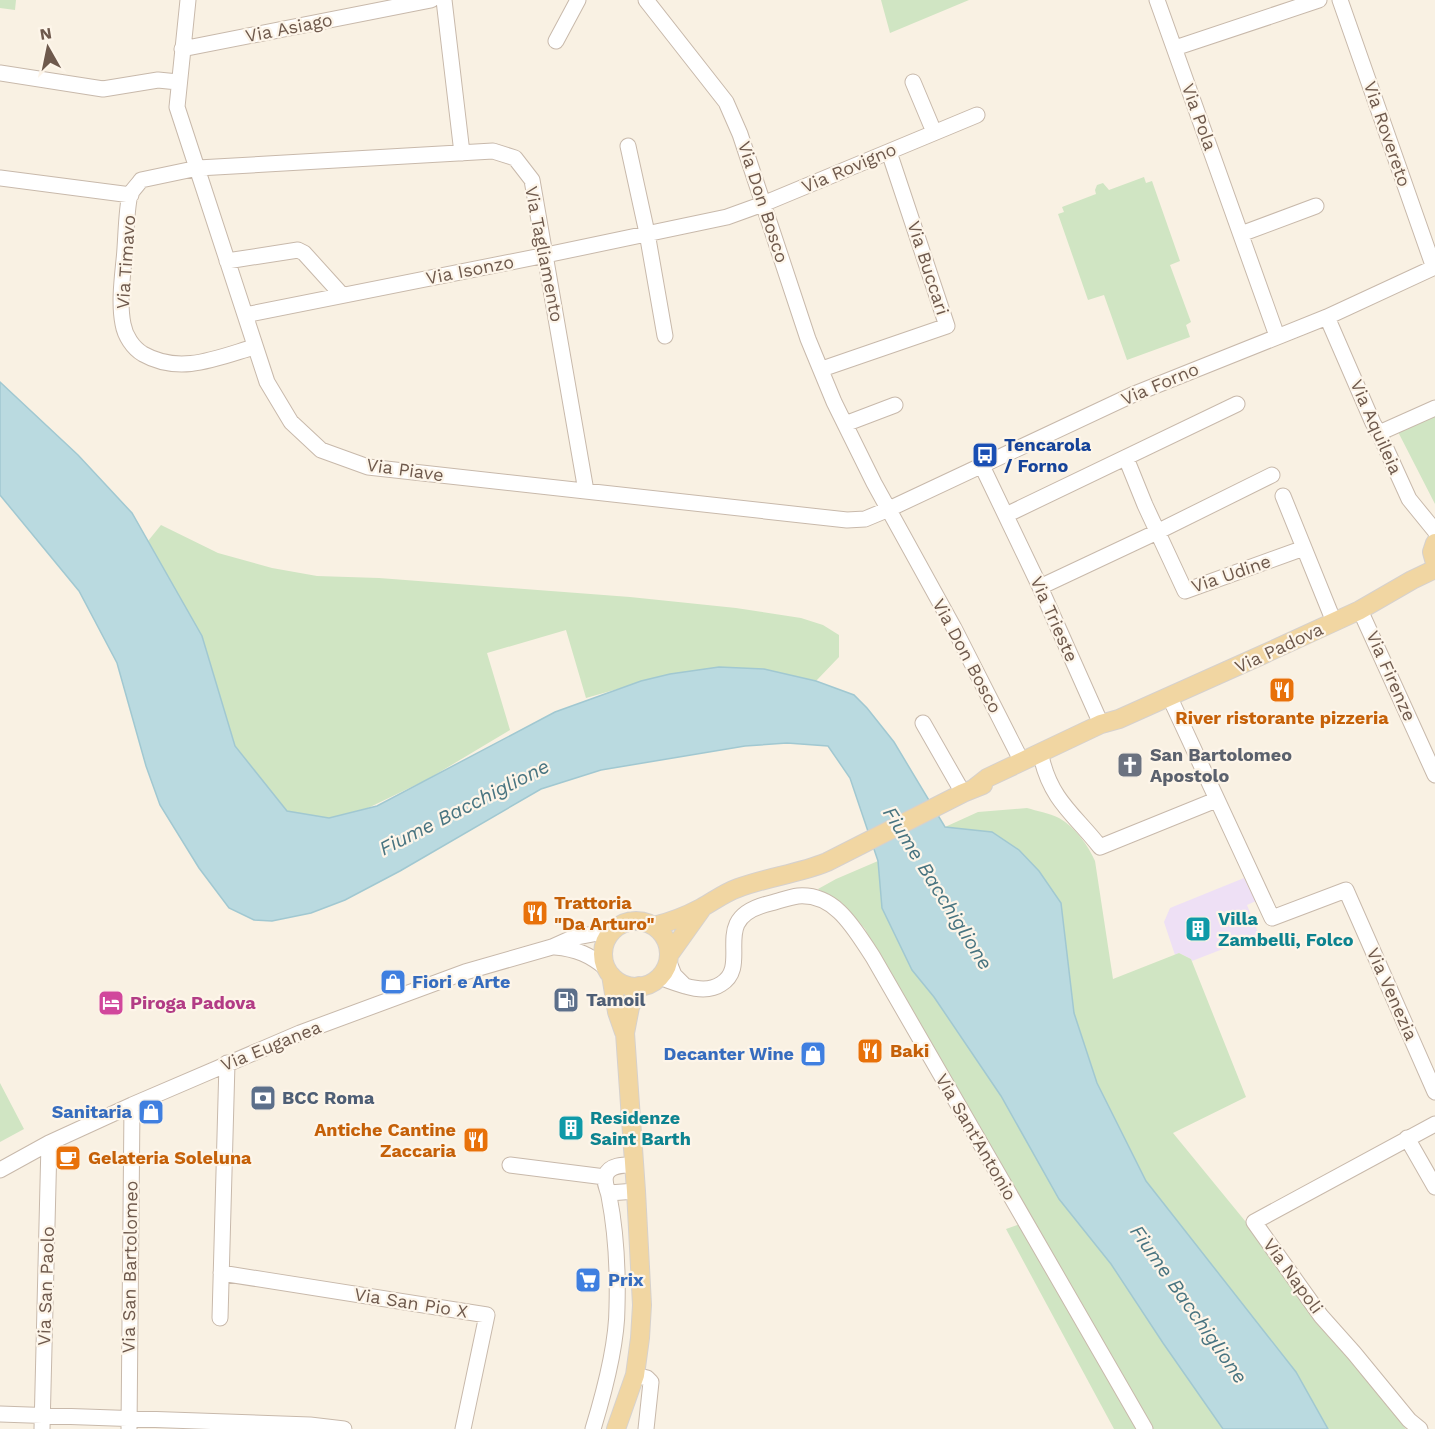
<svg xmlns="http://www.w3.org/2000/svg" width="1435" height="1429" font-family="'Work Sans',sans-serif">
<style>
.education{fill:#eee0f5}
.green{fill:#d0e5c3}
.water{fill:#badae0;stroke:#a1c8d1;stroke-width:1.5}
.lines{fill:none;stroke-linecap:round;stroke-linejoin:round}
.minor-casing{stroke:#c8b9ab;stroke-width:17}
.major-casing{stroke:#d6d1cd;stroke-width:20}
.minor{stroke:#fff;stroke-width:15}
.major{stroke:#f1d6a2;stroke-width:18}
.labels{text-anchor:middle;stroke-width:4.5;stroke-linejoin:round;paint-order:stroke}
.street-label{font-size:18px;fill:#6e594c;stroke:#fdf5e9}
.transit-label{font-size:18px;font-weight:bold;fill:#164399;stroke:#fdf5e9;text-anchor:start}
.food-label{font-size:18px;font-weight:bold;fill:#c56008;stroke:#fdf5e9;text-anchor:start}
.worship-label{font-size:18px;font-weight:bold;fill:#5b616d;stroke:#fdf5e9;text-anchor:start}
.culture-label{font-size:18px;font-weight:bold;fill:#0d838f;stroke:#fdf5e9;text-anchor:start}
.shop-label{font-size:18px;font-weight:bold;fill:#366cbe;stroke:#fdf5e9;text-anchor:start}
.service-label{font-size:18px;font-weight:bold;fill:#4e5e75;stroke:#fdf5e9;text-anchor:start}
.hotel-label{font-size:18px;font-weight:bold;fill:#b23c85;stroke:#fdf5e9;text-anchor:start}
.water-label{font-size:20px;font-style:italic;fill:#487480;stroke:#fdf5e9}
</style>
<rect width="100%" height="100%" fill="#f9f1e3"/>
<path class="education" d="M1244 878 1256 901 1247 905 1259 935 1192 961 1191 959 1179 953 1175 955 1164 922 1170 908Z"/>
<path class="green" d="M0 0H16L15 10 0 8Z
M881 0H969L890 33Z
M1144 177 1146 183 1152 181 1180 261 1170 265 1191 322 1186 325 1190 337 1127 360 1104 295 1088 300 1058 214 1064 212 1062 207 1096 194 1095 190 1097 185 1103 183 1109 190Z
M1435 410V504L1395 426Z
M161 525 218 553 272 568 317 576 379 578 630 597 736 608 801 618 823 625 839 635V657L816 681 764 669 670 674 586 698 566 630 487 653 510 730 428 779 368 808 329 818 287 811 235 746 202 636 148 541Z
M1027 808C1037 811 1049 813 1059 818 1075 827 1088 845 1095 861L1113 979 1179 953 1191 959 1246 1097 1173 1133 1250 1227 1321 1323 1406 1429H1328L1296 1372 1146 1181 1097 1083 1074 1013 1061 903 945 827 978 812Z
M878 861 882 908 912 970 934 997 1001 1096 1059 1199 1111 1264 1163 1343 1223 1429H1114L1006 1229 1026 1222 926 1047 865 929 842 903 818 889 836 879Z
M0 1083 24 1129 0 1142Z"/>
<path class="water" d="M0 382 78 455 132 513 202 636 235 746 287 811 329 818 377 806 555 712 641 681 670 674 719 667 764 669 816 681 854 695 867 708 894 742 945 827 992 832 1019 850 1039 871 1061 903 1074 1013 1097 1083 1146 1181 1296 1372 1328 1429H1223L1163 1343 1111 1264 1059 1199 1001 1096 934 997 912 970 882 908 878 861 850 778 828 746 787 743 745 746 601 770 541 789 400 871 345 900 311 913 272 921 254 920 229 908 199 868 160 805 146 766 117 663 79 591 0 495Z"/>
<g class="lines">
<g class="minor-casing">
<path id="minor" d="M188 0 177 107 267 382 291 422 321 450 368 467 847 520 865 519 889 509 1132 395 1327 317 1435 267
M444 0 462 153
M646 0 726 102 740 134 808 339 834 402 874 483 954 628 1022 762
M1157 0 1277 336
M1340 0 1434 268
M556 41 578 0
M1175 48 1319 0
M182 49 431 0
M0 73 103 89 158 80 178 82
M913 82 934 132
M628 146 647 233 665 336
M0 178 131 195
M1241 234 1316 206
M227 261 298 250 304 253 342 295
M245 315 546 255 727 217 763 204 977 115
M1327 317 1373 423 1379 433 1409 499 1435 531
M254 347C217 358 180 375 143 354 133 348 125 336 123 324 119 304 122 280 124 260 126 244 126 209 130 195 132 190 138 185 141 180L198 168 493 151 515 158 532 180 586 491
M822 369 947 326 889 152
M845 424 895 405
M1379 433 1435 408
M1126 458 1145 505 1185 591 1304 548
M982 466 1040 587 1101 724
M1283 496 1334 622
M1006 515 1237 404
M1040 587 1157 532 1272 475
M1360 610 1435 775
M1170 698 1272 918 1346 890 1435 1092
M923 723 963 793
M1042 760C1052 801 1075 815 1100 847L1216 800
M555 947C577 949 590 955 606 968
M668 960 674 975 685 986
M659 977C677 983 703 996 721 984 743 971 728 943 737 924 743 911 758 906 771 903 780 901 789 897 798 896 836 893 855 930 873 957L1145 1429
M1407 1138 1435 1187
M510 1165 605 1177
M0 1170 49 1143 132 1105 300 1033 465 972 552 947 572 938 614 930
M609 1193 636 1191
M221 1273 487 1315 463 1429
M220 1318 227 1063
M635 1375 647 1378 651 1382 646 1429
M0 1414 310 1425 344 1429
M42 1429 49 1143
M129 1429 132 1105
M593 1429C604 1393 617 1344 617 1307 618 1271 616 1232 609 1196 608 1189 603 1183 606 1175 610 1164 625 1165 635 1165
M1420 1429 1409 1420 1354 1353 1321 1316 1254 1222 1435 1124"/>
</g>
<g class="major-casing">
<path id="major" d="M1435 543 1432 552 1435 563
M973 789 987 778 1101 724 1119 719 1262 655 1360 610 1412 580 1435 569
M603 954a33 33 0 1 1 66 0a33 33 0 1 1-66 0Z
M654 926C670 922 686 916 701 908 714 901 724 893 738 888 767 877 798 874 827 862L963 793 983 785
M669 955 701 910
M611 975 617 1012 624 1032
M616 1429 635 1375 640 1338 642 1305 636 1191 625 1033 630 1007 639 986"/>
</g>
<use href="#minor" class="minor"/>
<use href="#major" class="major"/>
</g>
<defs>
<g id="bus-square" transform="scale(1.35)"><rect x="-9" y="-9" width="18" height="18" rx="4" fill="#1a4fb4" stroke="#fdf5e9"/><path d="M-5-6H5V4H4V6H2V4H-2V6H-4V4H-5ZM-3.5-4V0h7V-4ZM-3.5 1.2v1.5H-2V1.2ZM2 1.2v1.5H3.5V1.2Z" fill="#fff"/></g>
<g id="restaurant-square" transform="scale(1.35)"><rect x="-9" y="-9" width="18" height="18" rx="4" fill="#e8710a" stroke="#fdf5e9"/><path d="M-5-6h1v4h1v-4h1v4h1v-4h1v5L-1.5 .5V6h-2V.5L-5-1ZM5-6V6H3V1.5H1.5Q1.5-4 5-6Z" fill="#fff"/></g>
<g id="church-square" transform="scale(1.35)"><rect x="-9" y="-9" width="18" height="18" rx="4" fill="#6b7280" stroke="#fdf5e9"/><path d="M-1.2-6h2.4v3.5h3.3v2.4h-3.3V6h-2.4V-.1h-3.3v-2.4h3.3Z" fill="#fff"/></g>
<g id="building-square" transform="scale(1.35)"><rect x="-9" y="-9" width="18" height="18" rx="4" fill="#0f9aa8" stroke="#fdf5e9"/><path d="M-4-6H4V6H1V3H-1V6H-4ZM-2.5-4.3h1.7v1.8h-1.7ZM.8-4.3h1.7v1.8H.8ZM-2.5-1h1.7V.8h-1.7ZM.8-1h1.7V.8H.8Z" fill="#fff"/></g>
<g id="shop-square" transform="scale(1.35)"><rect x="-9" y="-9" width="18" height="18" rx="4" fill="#3f7fe0" stroke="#fdf5e9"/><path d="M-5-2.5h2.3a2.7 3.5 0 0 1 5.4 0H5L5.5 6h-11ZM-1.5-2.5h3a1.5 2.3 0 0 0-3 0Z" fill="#fff"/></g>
<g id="fuel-square" transform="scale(1.35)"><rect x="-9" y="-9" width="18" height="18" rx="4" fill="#5c6f8a" stroke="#fdf5e9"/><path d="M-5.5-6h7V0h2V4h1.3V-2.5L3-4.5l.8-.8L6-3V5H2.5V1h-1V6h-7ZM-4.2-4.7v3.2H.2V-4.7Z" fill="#fff"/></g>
<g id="hotel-square" transform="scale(1.35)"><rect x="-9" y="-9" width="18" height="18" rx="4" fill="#d1479c" stroke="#fdf5e9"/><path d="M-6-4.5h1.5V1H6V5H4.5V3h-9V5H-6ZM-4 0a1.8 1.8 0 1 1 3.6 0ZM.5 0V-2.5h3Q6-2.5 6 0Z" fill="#fff"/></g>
<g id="bank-square" transform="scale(1.35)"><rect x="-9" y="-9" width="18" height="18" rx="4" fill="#5c6f8a" stroke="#fdf5e9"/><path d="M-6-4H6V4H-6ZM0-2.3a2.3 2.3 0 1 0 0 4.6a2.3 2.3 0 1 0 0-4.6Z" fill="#fff"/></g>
<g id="cafe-square" transform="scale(1.35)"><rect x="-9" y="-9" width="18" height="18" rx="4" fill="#e8710a" stroke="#fdf5e9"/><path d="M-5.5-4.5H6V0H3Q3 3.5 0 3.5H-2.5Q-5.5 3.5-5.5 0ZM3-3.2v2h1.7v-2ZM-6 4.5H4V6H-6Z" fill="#fff"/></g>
<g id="supermarket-square" transform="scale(1.35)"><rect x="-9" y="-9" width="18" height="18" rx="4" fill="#3f7fe0" stroke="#fdf5e9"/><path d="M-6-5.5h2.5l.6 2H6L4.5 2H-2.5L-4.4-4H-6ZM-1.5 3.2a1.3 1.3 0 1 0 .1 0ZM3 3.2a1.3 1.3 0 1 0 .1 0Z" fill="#fff"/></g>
</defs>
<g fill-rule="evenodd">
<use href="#bus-square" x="985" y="455"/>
<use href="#restaurant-square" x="1282" y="690"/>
<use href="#church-square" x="1130" y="765"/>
<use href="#restaurant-square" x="535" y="913"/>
<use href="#building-square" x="1198" y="929"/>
<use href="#shop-square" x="393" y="982"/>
<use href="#fuel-square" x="566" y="1000"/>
<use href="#hotel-square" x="111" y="1003"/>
<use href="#restaurant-square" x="870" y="1051"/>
<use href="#shop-square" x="813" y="1054"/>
<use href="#bank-square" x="263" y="1098"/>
<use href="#shop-square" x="151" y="1112"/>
<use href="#building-square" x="571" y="1128"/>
<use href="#restaurant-square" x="476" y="1140"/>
<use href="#cafe-square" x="68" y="1158"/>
<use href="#supermarket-square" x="588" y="1280"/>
</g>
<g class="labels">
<g class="street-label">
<text transform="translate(289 28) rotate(-11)" y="6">Via Asiago</text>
<text transform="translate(1199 117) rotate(70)" y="6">Via Pola</text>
<text transform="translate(1387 134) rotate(71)" y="6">Via Rovereto</text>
<text transform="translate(849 168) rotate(-23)" y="6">Via Rovigno</text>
<text transform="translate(763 202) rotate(72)" y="6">Via Don Bosco</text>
<text transform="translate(544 254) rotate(79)" y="6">Via Tagliamento</text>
<text transform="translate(126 262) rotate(-86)" y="6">Via Timavo</text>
<text transform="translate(928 268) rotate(72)" y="6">Via Buccari</text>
<text transform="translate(470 270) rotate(-11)" y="6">Via Isonzo</text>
<text transform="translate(1160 384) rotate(-23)" y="6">Via Forno</text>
<text transform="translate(1376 427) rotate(66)" y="6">Via Aquileia</text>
<text transform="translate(405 470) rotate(8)" y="6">Via Piave</text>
<text transform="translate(1231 574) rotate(-19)" y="6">Via Udine</text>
<text transform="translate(1054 619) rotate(66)" y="6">Via Trieste</text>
<text transform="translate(1279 648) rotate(-25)" y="6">Via Padova</text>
<text transform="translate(967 656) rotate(62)" y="6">Via Don Bosco</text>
<text transform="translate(1391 676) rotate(66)" y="6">Via Firenze</text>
<text transform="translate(1392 994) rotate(66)" y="6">Via Venezia</text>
<text transform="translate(271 1046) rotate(-22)" y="6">Via Euganea</text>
<text transform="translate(976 1137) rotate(60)" y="6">Via Sant'Antonio</text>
<text transform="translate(130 1267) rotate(-89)" y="6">Via San Bartolomeo</text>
<text transform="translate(1293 1276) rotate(54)" y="6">Via Napoli</text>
<text transform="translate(46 1286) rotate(-88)" y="6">Via San Paolo</text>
<text transform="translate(411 1303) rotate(9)" y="6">Via San Pio X</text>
</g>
<g class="transit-label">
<text x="1004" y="451">Tencarola<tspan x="1004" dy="21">/ Forno</tspan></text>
</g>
<g class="food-label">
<text x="1282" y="724" text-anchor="middle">River ristorante pizzeria</text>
<text x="554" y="909">Trattoria<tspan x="554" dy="21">"Da Arturo"</tspan></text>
<text x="890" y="1057">Baki</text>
<text x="456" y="1136" text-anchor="end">Antiche Cantine<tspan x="456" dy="21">Zaccaria</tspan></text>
<text x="88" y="1164">Gelateria Soleluna</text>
</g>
<g class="worship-label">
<text x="1150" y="761">San Bartolomeo<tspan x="1150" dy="21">Apostolo</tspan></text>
</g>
<g class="culture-label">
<text x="1218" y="925">Villa<tspan x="1218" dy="21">Zambelli, Folco</tspan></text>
<text x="590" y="1124">Residenze<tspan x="590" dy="21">Saint Barth</tspan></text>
</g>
<g class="shop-label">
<text x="412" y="988">Fiori e Arte</text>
<text x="794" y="1060" text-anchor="end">Decanter Wine</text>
<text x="132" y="1118" text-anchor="end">Sanitaria</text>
<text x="608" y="1286">Prix</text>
</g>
<g class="service-label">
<text x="586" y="1006">Tamoil</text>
<text x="282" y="1104">BCC Roma</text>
</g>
<g class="hotel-label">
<text x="130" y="1009">Piroga Padova</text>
</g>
<g class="water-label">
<text transform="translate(464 807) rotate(-27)" y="7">Fiume Bacchiglione</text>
<text transform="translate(938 888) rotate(58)" y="7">Fiume Bacchiglione</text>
<text transform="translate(1189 1304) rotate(55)" y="7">Fiume Bacchiglione</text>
</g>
</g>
<g transform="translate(48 48) rotate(351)" stroke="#fdf5e9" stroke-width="4.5" paint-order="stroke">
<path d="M0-4.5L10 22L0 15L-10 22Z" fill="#6e594c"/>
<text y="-9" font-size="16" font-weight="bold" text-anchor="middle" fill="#6e594c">N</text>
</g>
</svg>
